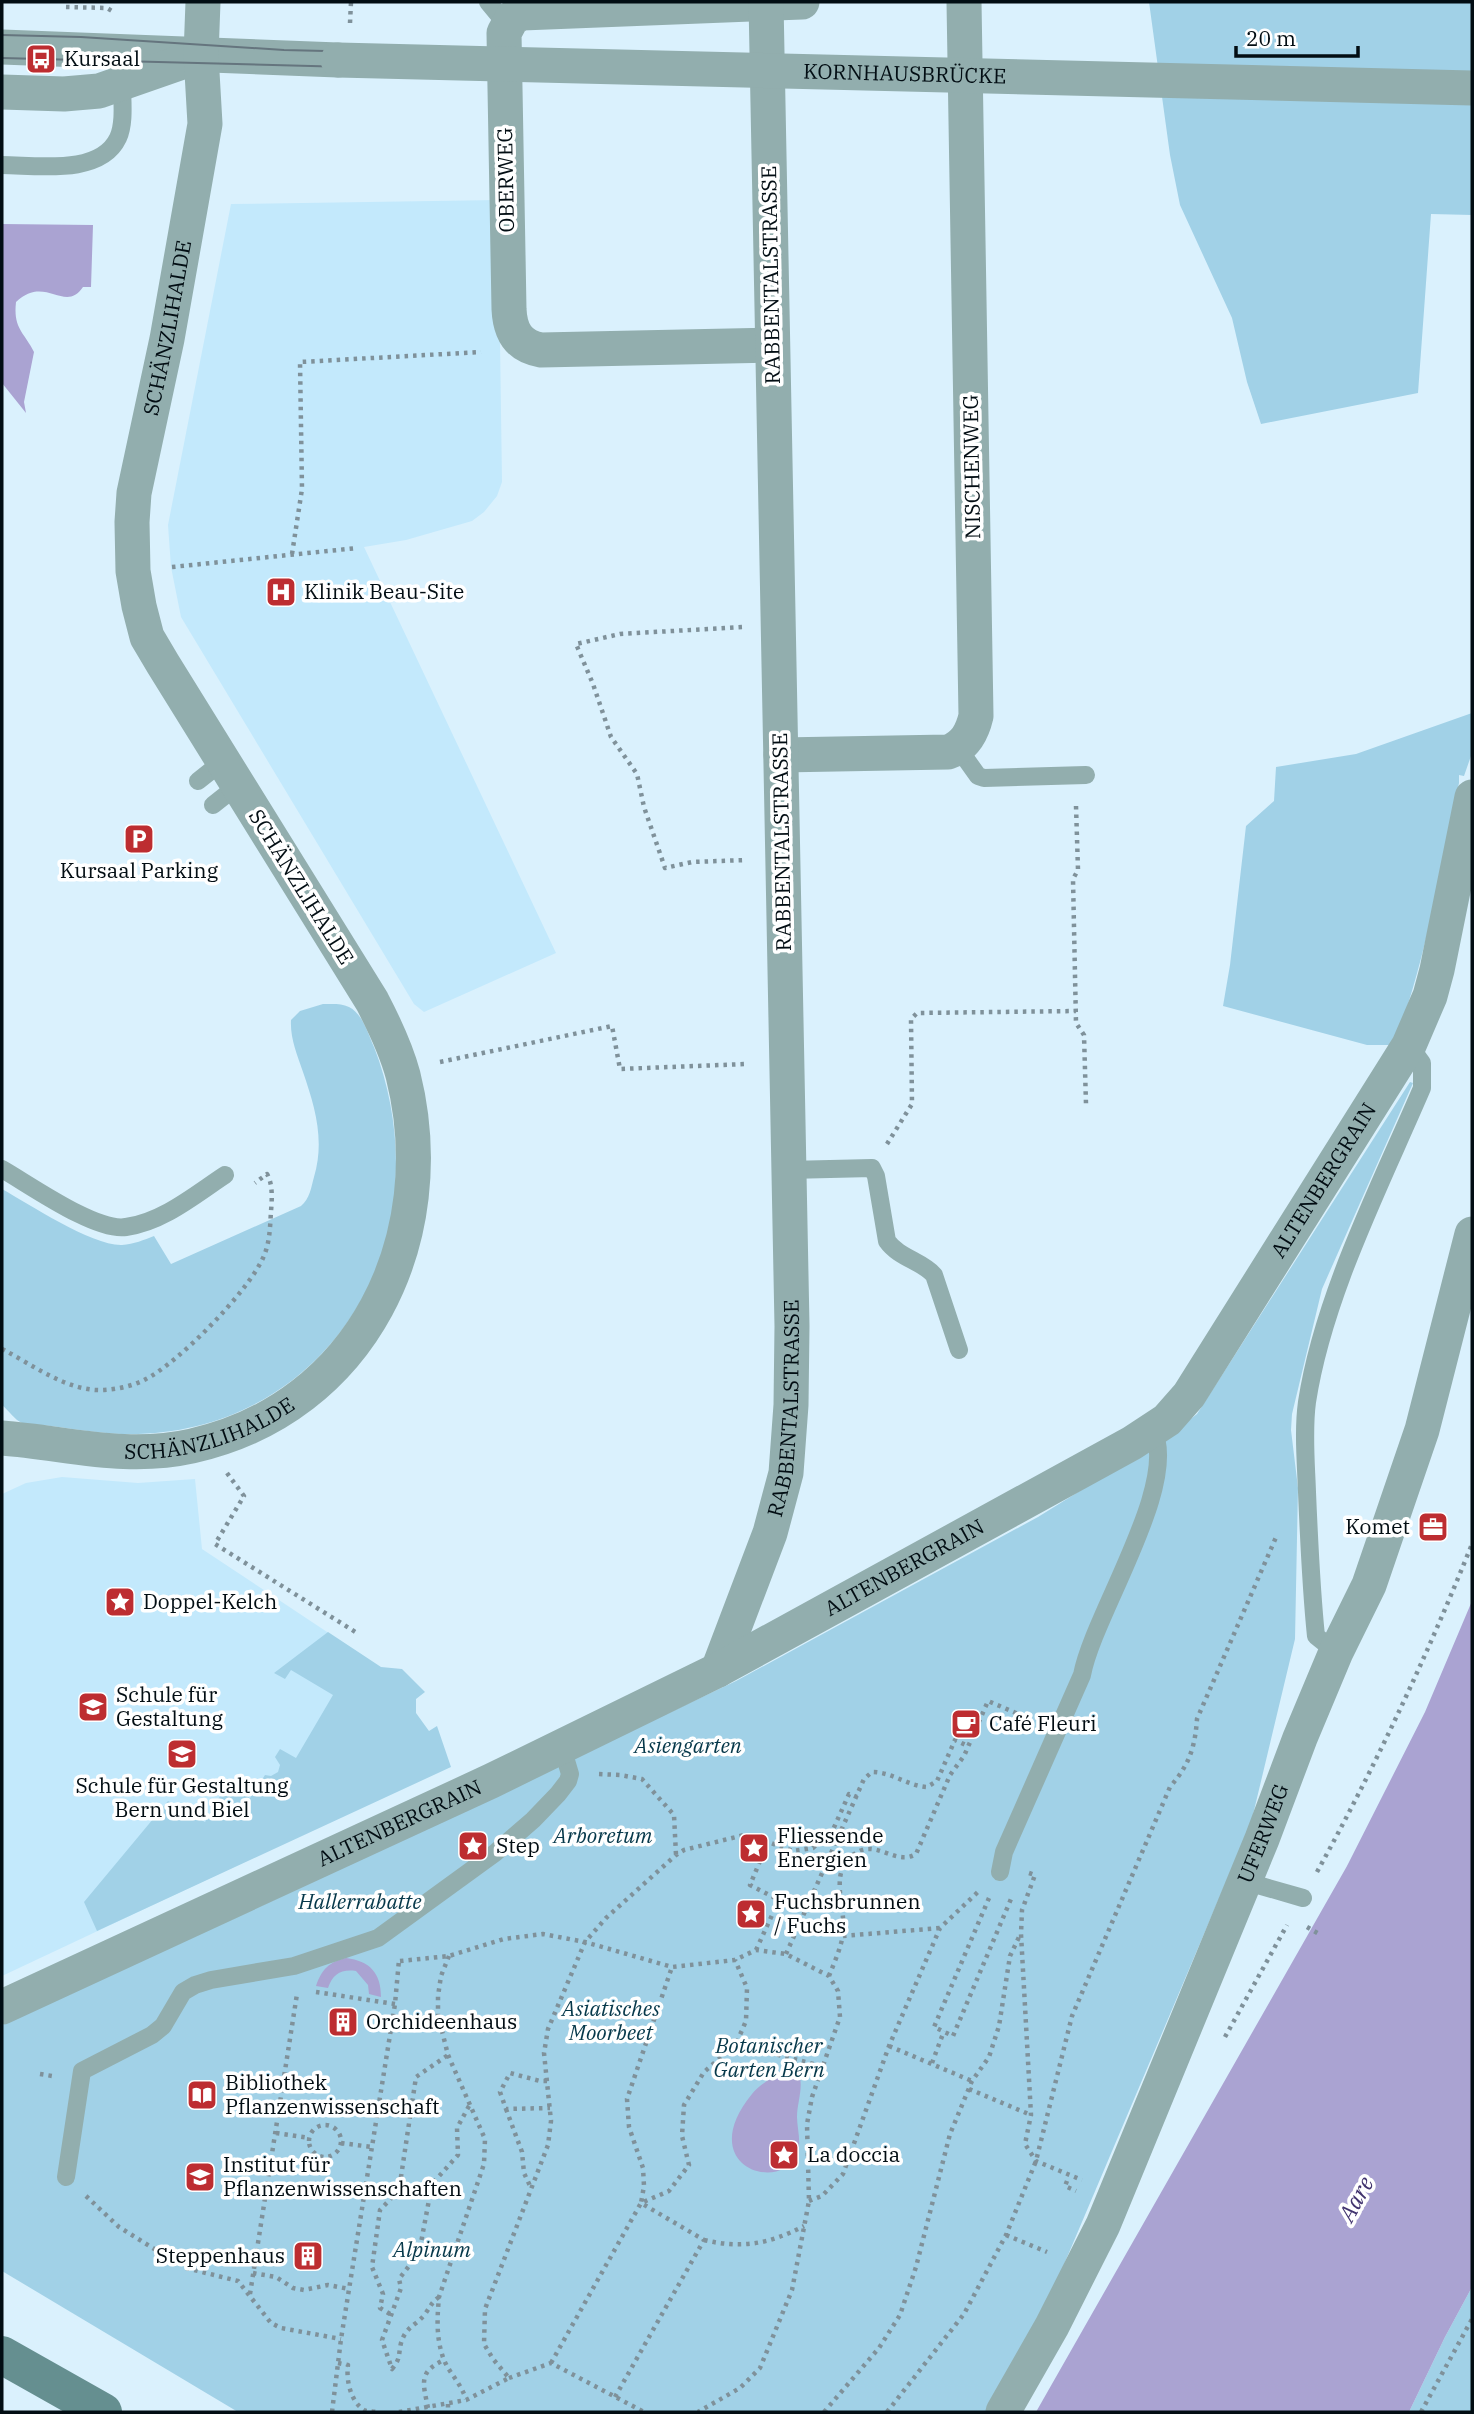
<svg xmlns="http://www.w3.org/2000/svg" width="1474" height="2414" font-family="'IBM Plex Serif',serif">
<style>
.built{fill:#c3e9fc}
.green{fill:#a1d1e7}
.water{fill:#aaa3d2}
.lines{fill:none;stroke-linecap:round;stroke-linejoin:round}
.path{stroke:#7f919a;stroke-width:4.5;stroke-dasharray:3.5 5;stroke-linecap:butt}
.service{stroke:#92aeae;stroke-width:18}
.minor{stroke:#92aeae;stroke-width:35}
.secondary{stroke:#658f90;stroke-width:38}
.tram{stroke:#65757e;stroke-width:2}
.minor-bridge{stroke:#92aeae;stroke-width:35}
.labels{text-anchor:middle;stroke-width:7;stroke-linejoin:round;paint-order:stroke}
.poi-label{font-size:21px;fill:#020d13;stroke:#fff;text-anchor:start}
.street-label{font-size:21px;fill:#020d13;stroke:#fff}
.park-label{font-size:21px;font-style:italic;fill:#06384a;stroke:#fff}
.water-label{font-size:23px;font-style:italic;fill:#41336e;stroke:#fff}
</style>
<rect width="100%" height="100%" fill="#daf1fd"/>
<path class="built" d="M498 200 502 482 497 496 484 512 472 521 406 540 364 547 556 953 424 1012 414 1004 181 617 171 567 168 525 231 204Z
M62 1477 138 1483 195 1479 202 1549 404 1683 321 1826 2 1976V1494L26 1483Z"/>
<path class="green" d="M1149 2H1472V215L1431 214 1418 393 1261 424 1247 382 1232 318 1180 205 1170 155Z
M1472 713V753L1464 776 1459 775V783C1440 871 1426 961 1394 1045H1367L1223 1006 1230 965 1246 826 1274 801 1276 767 1356 754Z
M323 1004C332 1004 341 1003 349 1007 363 1014 368 1034 374 1047 401 1116 405 1201 376 1270 332 1375 235 1437 122 1434 95 1433 69 1428 43 1425 37 1425 27 1425 22 1423 15 1420 8 1410 2 1405V1189C29 1204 92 1246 122 1245 134 1244 144 1240 154 1236L171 1264 301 1206C310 1198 311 1188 314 1177 325 1140 315 1107 303 1072 297 1054 290 1038 291 1020L300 1011Z
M1410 1082 1413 1083 1322 1289 1292 1414 1291 1430 1298 1488 1295 1639 1251 1823 1043 2314 987 2412H238L2 2271V2025L265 1904 736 1681 1038 1517 1173 1433 1197 1414Z
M328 1632 381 1667 402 1669 425 1692 416 1699V1713L429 1731 437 1726 451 1767 97 1931 84 1902 168 1801 205 1822 227 1784 250 1798 265 1775 271 1776 278 1772 280 1765 275 1757 280 1749 296 1758 333 1695 291 1670 285 1679 274 1673Z
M1472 2287V2412H1409L1445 2337Z"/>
<path class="water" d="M2 224 93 225 91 287H83C65 314 45 274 16 302 13 329 24 332 34 352L24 402 26 413 2 383Z
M1472 1601V2287L1445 2337 1409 2412H1036L1347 1866 1425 1712Z
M346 1958C370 1961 381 1973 381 1997L369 1994 368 1985 356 1971C341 1969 333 1974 328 1988L316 1986C322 1969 329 1962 346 1958Z
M786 2068 796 2069C806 2082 797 2101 797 2117 797 2128 802 2144 797 2155 778 2194 694 2165 752 2094 760 2084 775 2076 786 2068Z"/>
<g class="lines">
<path class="path" d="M66 7 107 8 112 11
M350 23 351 2
M292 554 302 489 300 362 481 352
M172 567 357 548
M742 627 620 634 576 644 593 684 611 737 637 774 644 807 665 868 692 862 746 860
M1076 806 1078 870 1073 879 1076 1023 1084 1035 1086 1104
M440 1062 612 1026 620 1069 746 1064V1066
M887 1144 912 1104 911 1019 917 1013 1076 1011
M2 1349C33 1365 68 1392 104 1390 118 1389 133 1386 146 1379 179 1362 247 1293 263 1258 270 1243 270 1227 271 1211 272 1200 273 1184 267 1174L255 1183
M227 1473 244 1496 215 1544 357 1633
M599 1774 620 1775 642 1779 674 1815 676 1855
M1317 1872C1376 1765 1427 1656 1472 1544
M1029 1873 1035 1875 1022 1910 1021 1934 1031 2115 1025 2144 1036 2161 1082 2180
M989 1898 934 2027 953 2036 1011 1899
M1307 1927 1319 1934
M843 1936 940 1928
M756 1950 779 1900 750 1885 768 1842
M786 1954 864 1779 872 1772C892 1772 908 1786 927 1787L937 1781 955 1740 968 1746
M449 1956 441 1976 438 1996V2015L448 2055 485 2139 484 2164 439 2297C437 2319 436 2339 444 2360 450 2374 460 2382 466 2399
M400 1961 449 1956 504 1939 543 1934 585 1942 672 1967 735 1960 756 1950 786 1954 829 1976 838 1991 840 2017 812 2097 807 2124 809 2201 792 2290 760 2368 740 2388 698 2412
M829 1976C834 1963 841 1948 843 1934 847 1907 824 1865 862 1850 880 1844 898 1865 916 1854L950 1775 964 1756 988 1701 1030 1719
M316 1992 395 2004
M1225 2037 1287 1925
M736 2044 821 2066
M889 2046 972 2081
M932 2063 944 2031
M40 2074 52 2076
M547 2081H540L510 2073 500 2092 506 2109 550 2108
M969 2089 1031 2115
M506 2109 522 2152 524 2173 531 2188
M309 2141a16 16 0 1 1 32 0a16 16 0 1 1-32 0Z
M276 2133 309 2138
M341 2143 372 2147
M1067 2181 1065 2186 1076 2191
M86 2196 119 2227 172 2260
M809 2201 822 2196 843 2174 889 2046 940 1928 979 1891
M1006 2235 1047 2252
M704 2240C742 2249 769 2244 804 2226
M186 2268 238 2281 271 2323 281 2328 341 2339
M253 2273 276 2277 293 2288 304 2290 328 2285 349 2289
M250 2294 297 1994
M439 2297C432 2302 430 2307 425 2314 416 2326 406 2326 401 2343 398 2356 401 2358 392 2369L382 2340 401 2288 399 2279 416 2257 420 2248 432 2184 458 2155 457 2128 469 2106
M390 2314 380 2308 383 2294 372 2267 380 2210 399 2190 416 2077 448 2055
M338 2363 348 2365C346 2379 350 2401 364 2410 368 2412 372 2411 376 2412
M551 2363 641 2203 669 2191 689 2165 682 2136 684 2105 704 2072 736 2044 746 2021 747 1988 735 1960
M509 2378 551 2363 644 2412
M615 2397 704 2240 641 2203 644 2186 643 2168 629 2127 627 2099 672 1967
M448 2404V2412
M428 2408C423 2383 418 2372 444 2360
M332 2412 341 2339 395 2004 399 1960
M399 2412 466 2400 509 2378 493 2359 484 2344 485 2309 548 2145 551 2121 544 2053 548 2029 585 1942 606 1918 676 1855 684 1850 744 1835 752 1836 793 1851 813 1848 820 1841 827 1843 849 1794 857 1797
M824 2412 879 2348 900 2315 916 2267 950 2134 972 2081 989 2057 999 2026 1010 1956 1020 1935
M887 2412 964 2314 1006 2235 1036 2161 1072 2016 1170 1787C1189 1765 1195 1748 1197 1719L1277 1535
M1421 2412 1472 2319"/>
<path class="service" d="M488 2 507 25
M2 165C36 165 100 176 118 138 125 123 122 100 122 84
M958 748 978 776 984 778 1086 775
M198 781 222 762
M213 805 237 786
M2 1169C30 1185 96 1232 126 1227 163 1222 196 1194 225 1175
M788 1170 872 1168 876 1176 887 1241C899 1258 922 1261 934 1275L959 1350
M1336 1652 1316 1636C1311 1588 1309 1540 1307 1492 1306 1463 1303 1431 1307 1402 1323 1297 1380 1186 1422 1088V1063L1409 1045
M1000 1872 1004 1852 1082 1675C1093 1615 1180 1485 1153 1430
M1244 1881 1303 1898
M66 2177 82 2071 152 2035 163 2026 183 1992 195 1985 211 1980 294 1966 378 1938 495 1853 533 1820 558 1794 568 1781 570 1774 562 1747"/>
<g class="minor">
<path d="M2 47 338 60"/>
<path d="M2 92 64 94 99 91 188 60"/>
<path d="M772 345 541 350C518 346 510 331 509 309L504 33 512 18 522 13 802 2"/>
<path d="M781 755 948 752C965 746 972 733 976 716L964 2"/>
<path id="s1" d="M2 1438C68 1443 125 1461 192 1446 362 1408 444 1238 403 1075 396 1049 384 1024 372 1001L163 664 147 637 139 606 133 571 132 522 134 493 167 339 205 124 201 55 203 2"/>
<path id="s2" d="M718 1670 770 1533 786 1473 791 1405 792 1326 766 2"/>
<path id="s3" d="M2 2007 491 1781 718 1670 1132 1443 1167 1420 1189 1395 1409 1045 1430 996 1437 970 1472 797"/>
<path id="s4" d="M1003 2412 1052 2326 1103 2225 1262 1839 1300 1738 1336 1652 1369 1585 1422 1430 1472 1234"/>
</g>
<path class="secondary" d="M2 2355 103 2412"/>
<path class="tram" d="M2 35 81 37 284 50 1472 79
M2 58 1472 96"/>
<path class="minor-bridge" id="s5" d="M338 60 1472 88"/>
</g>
<defs>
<g id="bus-square" transform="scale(1.575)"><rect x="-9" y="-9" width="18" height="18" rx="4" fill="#bd2d31" stroke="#fff"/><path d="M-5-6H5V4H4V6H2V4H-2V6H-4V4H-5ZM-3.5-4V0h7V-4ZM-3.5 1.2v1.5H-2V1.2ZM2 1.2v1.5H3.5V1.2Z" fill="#fff"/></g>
<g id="hospital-square" transform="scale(1.575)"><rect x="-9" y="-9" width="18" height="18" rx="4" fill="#bd2d31" stroke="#fff"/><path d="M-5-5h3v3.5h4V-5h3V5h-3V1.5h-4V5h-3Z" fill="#fff"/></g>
<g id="parking-square" transform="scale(1.575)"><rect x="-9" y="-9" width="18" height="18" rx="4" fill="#bd2d31" stroke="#fff"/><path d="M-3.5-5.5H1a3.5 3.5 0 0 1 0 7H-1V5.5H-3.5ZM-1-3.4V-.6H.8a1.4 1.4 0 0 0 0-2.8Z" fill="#fff"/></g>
<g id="office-square" transform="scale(1.575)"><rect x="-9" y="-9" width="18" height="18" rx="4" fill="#bd2d31" stroke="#fff"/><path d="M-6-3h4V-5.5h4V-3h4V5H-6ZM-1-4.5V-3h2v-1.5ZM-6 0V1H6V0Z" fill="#fff"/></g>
<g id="sight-square" transform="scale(1.575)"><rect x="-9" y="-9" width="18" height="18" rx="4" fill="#bd2d31" stroke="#fff"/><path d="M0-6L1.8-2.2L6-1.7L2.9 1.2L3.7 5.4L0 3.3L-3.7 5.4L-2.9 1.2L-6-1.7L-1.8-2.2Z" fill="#fff"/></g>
<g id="university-square" transform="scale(1.575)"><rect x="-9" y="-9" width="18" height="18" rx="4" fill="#bd2d31" stroke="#fff"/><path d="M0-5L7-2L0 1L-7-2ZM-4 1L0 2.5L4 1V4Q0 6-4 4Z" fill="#fff"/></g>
<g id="cafe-square" transform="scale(1.575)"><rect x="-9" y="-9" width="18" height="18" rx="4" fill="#bd2d31" stroke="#fff"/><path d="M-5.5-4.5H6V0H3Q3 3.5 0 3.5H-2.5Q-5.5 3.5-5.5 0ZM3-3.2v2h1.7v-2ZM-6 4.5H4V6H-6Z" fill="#fff"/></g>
<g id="school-square" transform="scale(1.575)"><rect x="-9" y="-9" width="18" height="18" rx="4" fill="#bd2d31" stroke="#fff"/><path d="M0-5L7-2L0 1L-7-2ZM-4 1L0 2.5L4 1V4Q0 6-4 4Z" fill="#fff"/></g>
<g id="building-square" transform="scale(1.575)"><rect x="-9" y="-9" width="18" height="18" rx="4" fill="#bd2d31" stroke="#fff"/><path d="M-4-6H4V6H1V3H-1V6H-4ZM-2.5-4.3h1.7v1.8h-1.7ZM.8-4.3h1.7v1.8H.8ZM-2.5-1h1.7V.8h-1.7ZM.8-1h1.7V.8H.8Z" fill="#fff"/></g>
<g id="library-square" transform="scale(1.575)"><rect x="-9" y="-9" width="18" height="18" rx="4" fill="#bd2d31" stroke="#fff"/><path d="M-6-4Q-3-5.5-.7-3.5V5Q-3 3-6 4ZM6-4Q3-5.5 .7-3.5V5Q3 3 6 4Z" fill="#fff"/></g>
</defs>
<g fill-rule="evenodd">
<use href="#bus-square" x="41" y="59"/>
<use href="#hospital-square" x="281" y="592"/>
<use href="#parking-square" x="139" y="839"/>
<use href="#office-square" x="1433" y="1527"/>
<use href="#sight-square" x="120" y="1602"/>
<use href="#university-square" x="93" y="1707"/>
<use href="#cafe-square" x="966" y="1724"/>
<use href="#school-square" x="182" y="1754"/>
<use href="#sight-square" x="473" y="1846"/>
<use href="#sight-square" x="754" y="1848"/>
<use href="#sight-square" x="751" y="1914"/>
<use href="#building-square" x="343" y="2022"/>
<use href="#library-square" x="202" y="2095"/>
<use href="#sight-square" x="784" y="2155"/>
<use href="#university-square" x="200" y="2177"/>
<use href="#building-square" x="308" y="2256"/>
</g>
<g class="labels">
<g class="poi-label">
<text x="64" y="66">Kursaal</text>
<text x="304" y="599">Klinik Beau-Site</text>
<text x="139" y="878" text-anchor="middle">Kursaal Parking</text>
<text x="1410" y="1534" text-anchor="end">Komet</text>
<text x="143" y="1609">Doppel-Kelch</text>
<text x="116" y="1702">Schule für<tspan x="116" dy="24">Gestaltung</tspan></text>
<text x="989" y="1731">Café Fleuri</text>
<text x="182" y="1793" text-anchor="middle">Schule für Gestaltung<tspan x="182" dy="24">Bern und Biel</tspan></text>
<text x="777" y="1843">Fliessende<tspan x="777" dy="24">Energien</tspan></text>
<text x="496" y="1853">Step</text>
<text x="774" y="1909">Fuchsbrunnen<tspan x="774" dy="24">/ Fuchs</tspan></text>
<text x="366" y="2029">Orchideenhaus</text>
<text x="225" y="2090">Bibliothek<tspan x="225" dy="24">Pflanzenwissenschaft</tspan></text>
<text x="807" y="2162">La doccia</text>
<text x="223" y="2172">Institut für<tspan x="223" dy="24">Pflanzenwissenschaften</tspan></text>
<text x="285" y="2263" text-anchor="end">Steppenhaus</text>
</g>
<g class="street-label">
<text dy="7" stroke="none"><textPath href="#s5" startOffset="567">KORNHAUSBRÜCKE</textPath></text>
<text transform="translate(506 180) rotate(-91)" y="7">OBERWEG</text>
<text transform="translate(771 275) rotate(-91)" y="7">RABBENTALSTRASSE</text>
<text dy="7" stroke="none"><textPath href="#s1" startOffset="1491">SCHÄNZLIHALDE</textPath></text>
<text transform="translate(972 467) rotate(-91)" y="7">NISCHENWEG</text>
<text transform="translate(782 842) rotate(-91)" y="7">RABBENTALSTRASSE</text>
<text transform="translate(301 887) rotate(58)" y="7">SCHÄNZLIHALDE</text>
<text dy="7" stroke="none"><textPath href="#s3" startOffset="1592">ALTENBERGRAIN</textPath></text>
<text dy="7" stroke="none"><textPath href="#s2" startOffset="273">RABBENTALSTRASSE</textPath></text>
<text dy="7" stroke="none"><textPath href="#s1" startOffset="212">SCHÄNZLIHALDE</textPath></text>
<text dy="7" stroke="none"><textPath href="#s3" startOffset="1004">ALTENBERGRAIN</textPath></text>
<text dy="7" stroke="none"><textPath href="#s3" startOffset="438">ALTENBERGRAIN</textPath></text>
<text dy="7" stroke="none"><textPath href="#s4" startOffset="635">UFERWEG</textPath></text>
</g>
<g class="park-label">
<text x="688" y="1753">Asiengarten</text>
<text x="603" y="1843">Arboretum</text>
<text x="360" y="1909">Hallerrabatte</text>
<text x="611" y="2016">Asiatisches<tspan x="611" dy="24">Moorbeet</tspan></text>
<text x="769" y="2053">Botanischer<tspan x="769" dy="24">Garten Bern</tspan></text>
<text x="432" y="2257">Alpinum</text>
</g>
<g class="water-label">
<text transform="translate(1356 2199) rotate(-61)" y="8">Aare</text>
</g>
</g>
<rect width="1474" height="2414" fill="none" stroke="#020d13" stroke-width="7"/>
<path d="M1236 46v10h122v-10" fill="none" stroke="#020d13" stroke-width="3.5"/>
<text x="1246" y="46" font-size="21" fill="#020d13" stroke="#ffffff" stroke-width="5" paint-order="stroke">20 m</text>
</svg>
